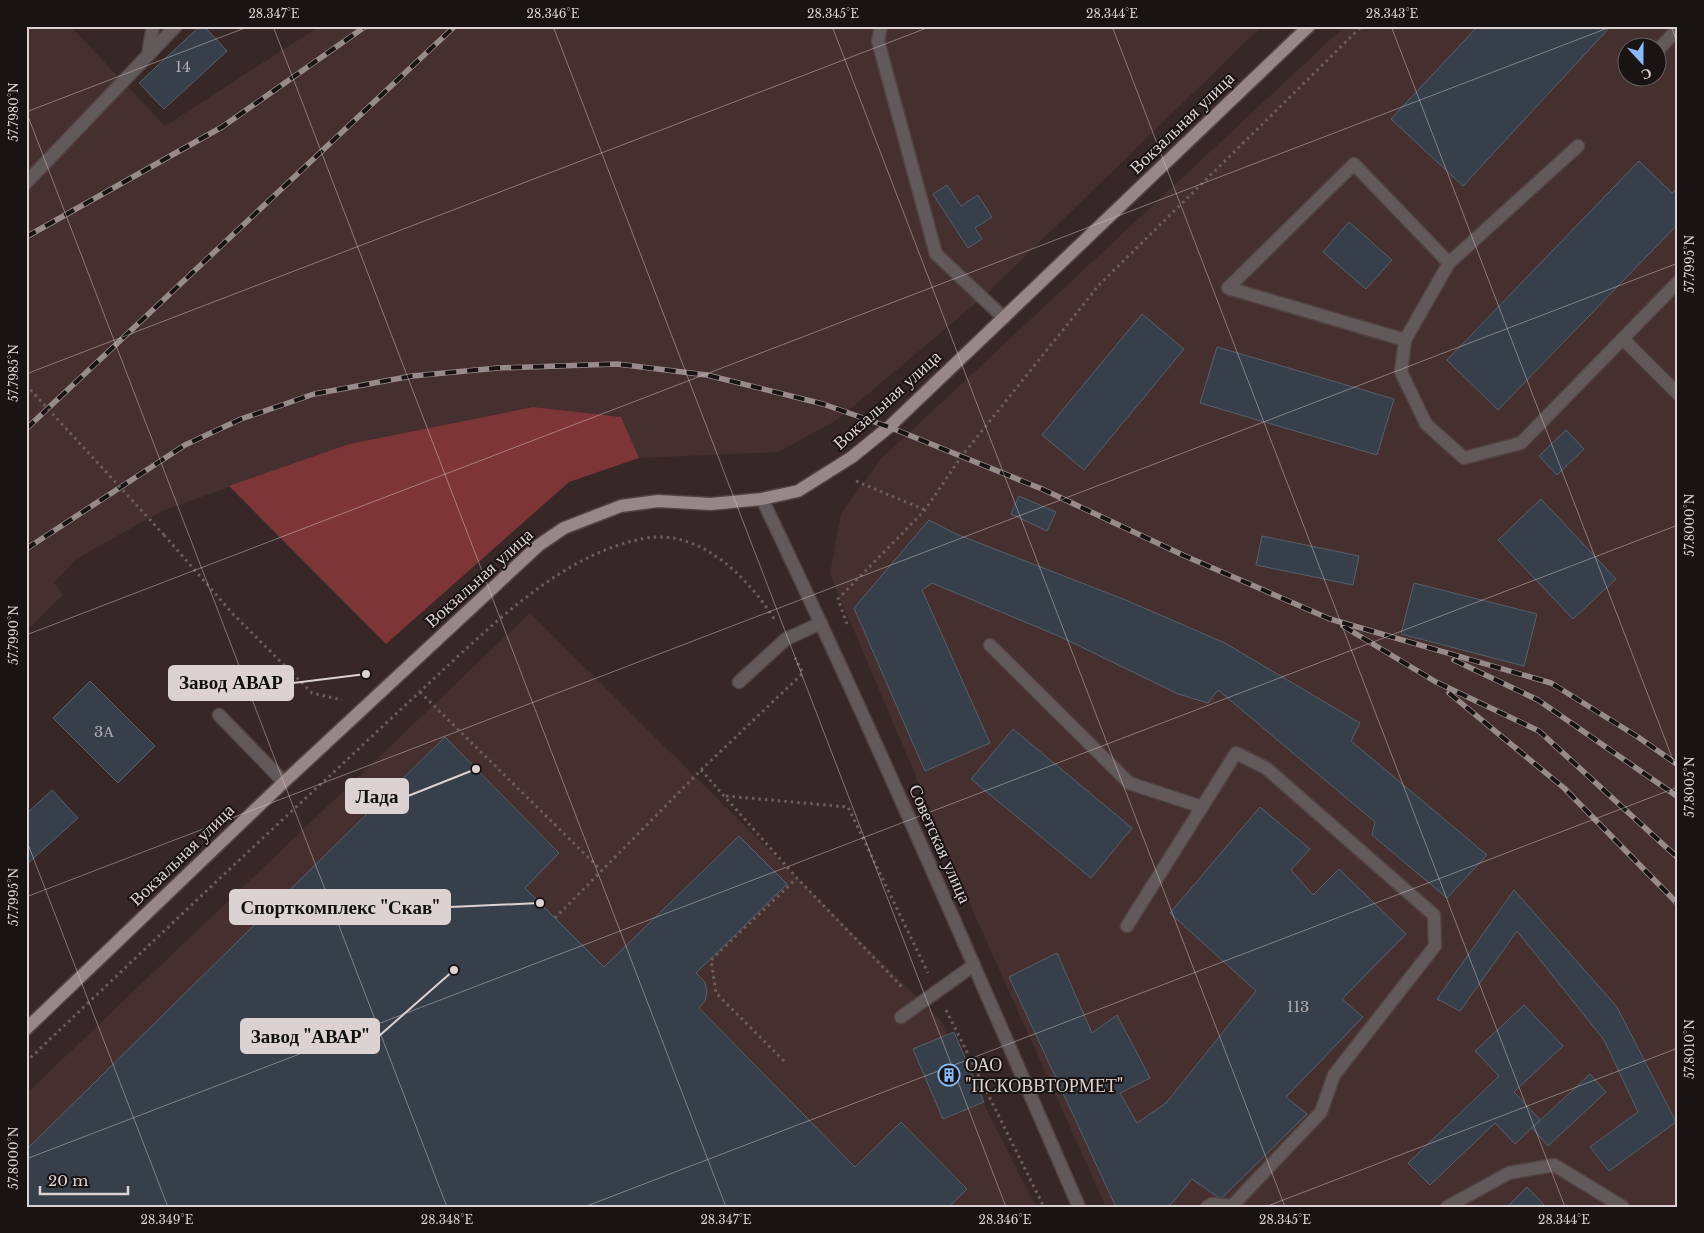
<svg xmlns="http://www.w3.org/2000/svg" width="1704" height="1233" font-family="'Libre Baskerville',serif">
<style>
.built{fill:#46302f;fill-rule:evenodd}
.green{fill:#7e3537}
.building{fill:#363f4a;stroke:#57606c}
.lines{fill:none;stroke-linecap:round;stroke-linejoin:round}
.minor-casing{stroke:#524342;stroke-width:15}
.major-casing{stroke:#524342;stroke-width:15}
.path{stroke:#6b5e5d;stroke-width:3;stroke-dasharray:2.5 4;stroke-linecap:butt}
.minor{stroke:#625a5a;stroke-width:12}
.major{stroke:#978786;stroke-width:12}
.rail-casing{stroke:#988b8a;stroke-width:5.5}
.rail{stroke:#1a1313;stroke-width:4;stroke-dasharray:11;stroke-linecap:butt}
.path-bridge{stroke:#6b5e5d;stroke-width:3;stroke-dasharray:2.5 4;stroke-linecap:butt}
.ticks{fill:none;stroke:#ddd2d2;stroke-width:1;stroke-opacity:0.45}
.labels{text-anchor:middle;stroke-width:4;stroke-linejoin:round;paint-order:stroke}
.number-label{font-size:15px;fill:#b3adb0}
.street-label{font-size:18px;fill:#ddd2d2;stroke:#1a1313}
.poi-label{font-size:18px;fill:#ddd2d2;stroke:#1a1313;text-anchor:start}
.leader{fill:none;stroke:#ddd2d2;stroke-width:2}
.callout-dot{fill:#ddd2d2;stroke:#1a1313;stroke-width:2}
.callout{fill:#ddd2d2;stroke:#ddd2d2;stroke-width:2}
.callout-label{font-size:19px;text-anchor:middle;font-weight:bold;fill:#111}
.neatline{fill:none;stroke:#ddd2d2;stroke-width:2}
.ticks-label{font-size:12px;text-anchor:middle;fill:#ddd2d2}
</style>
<rect width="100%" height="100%" fill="#372827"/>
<path class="built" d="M26 26H70L165 126 320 26H1262L983 297 837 420 778 452 639 458 620 417 533 407 349 444 162 511 76 559 54 583 63 595 26 631Z
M1345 26H1678V1207H1106L977 920 830 574 841 513 881 459ZM1626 48H1656V78H1626Z
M530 613 942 1022 1036 1207H26V1094Z"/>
<path class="green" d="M533 407 621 417 639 458 569 482 386 644 229 486 349 444Z"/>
<path class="building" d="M200 26H204L227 51 164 109 139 83Z
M1478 26H1611L1463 186 1391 119Z
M1639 161 1672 193 1678 187V224L1498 410 1447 360Z
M947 185 961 206 978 195 992 217 975 228 982 239 968 248 933 194Z
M1349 222 1392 260 1366 289 1323 252Z
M1142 314 1184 349 1084 470 1042 435Z
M1217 347 1394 399 1377 455 1200 403Z
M1566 430 1584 449 1557 475 1539 456Z
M1019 496 1056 512 1047 531 1011 514Z
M1541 499 1616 579 1573 619 1498 540Z
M929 520 956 534 1128 601 1225 643 1360 723 1351 741 1487 855 1447 898 1372 835 1375 822 1218 690 1208 703 1178 694 1063 638 932 583 922 590 990 743 925 771 854 608Z
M1262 536 1359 556 1353 585 1256 565Z
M1414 583 1537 614 1524 666 1401 634Z
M90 681 155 746 118 783 53 718Z
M1013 729 1132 828 1091 878 971 779Z
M445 737 559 853 525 888 604 967 739 836 787 884 696 973 705 982 707 992 705 1001 699 1008 855 1167 901 1122 967 1189 949 1207H26V1150Z
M52 790 78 818 26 865V814Z
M1260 807 1310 849 1291 870 1313 895 1339 869 1406 934 1342 999 1363 1017 1286 1097 1307 1114 1221 1199 1192 1179 1172 1203 1166 1207H1116L1009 977 1057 953 1092 1033 1117 1015 1150 1078 1120 1093 1137 1123 1166 1103 1256 991 1170 913Z
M1514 890 1617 1007 1676 1122 1609 1171 1590 1147 1638 1112 1604 1040 1517 931 1460 1011 1437 999Z
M1524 1005 1563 1046 1514 1092 1540 1120 1515 1144 1495 1123 1430 1185 1408 1163 1499 1076 1475 1051Z
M954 1032 984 1102 943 1119 913 1049Z
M1590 1074 1606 1092 1548 1146 1532 1128Z
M1527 1187 1546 1207H1507Z"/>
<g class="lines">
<g class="minor-casing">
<path id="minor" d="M881 26 878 41 936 254 1004 318
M1656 52 1678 29
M148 55 153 26
M1578 146 1449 263 1405 340 1401 372 1426 424 1464 458 1521 443 1678 282
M26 183 176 26
M1623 339 1678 394
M1405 340 1228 288 1354 164 1449 263
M762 499C874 732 976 970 1079 1207
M990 645 1129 783 1202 807
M739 682 786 639 821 623
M219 715 284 782
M1127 926 1236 753 1266 768 1434 915 1435 946 1334 1075 1321 1112 1232 1206 1212 1204 1207 1207
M901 1017 974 965
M1447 1207 1509 1173 1554 1165 1623 1207"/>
</g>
<g class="major-casing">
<path id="major" d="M26 1029 284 782 539 545 564 528 621 506 658 501 711 504 762 499 798 491 852 457 889 427 1309 26"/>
</g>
<path class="path" d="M856 481 925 510
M164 535 233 614 312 693 342 700
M847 624 838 599 925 510 961 457 1099 285 1362 26
M420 692 602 871
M701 770 797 878 904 989
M726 796 848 807 928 973
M555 918 701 770 803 673 795 658
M946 1010 1044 1207
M784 1061 716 993 711 960 797 878
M26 1062C128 965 231 867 335 771 371 737 407 704 443 670 500 618 568 551 647 538 701 529 750 579 776 622"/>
<use href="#minor" class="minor"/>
<use href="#major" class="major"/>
<g class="rail-casing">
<path id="rail" d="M26 237 222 127 366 26
M26 429 455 26
M26 549 185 445 241 419 314 394 412 376 498 368 617 364 707 375 823 404 889 427 1042 489 1185 556 1330 619 1551 683 1638 737 1678 765
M1343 626 1436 682 1539 731 1678 858
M1454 660 1538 700 1678 797
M1449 693 1564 788 1678 904"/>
</g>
<use href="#rail" class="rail"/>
<path class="path-bridge" d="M26 385 164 535"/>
</g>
<path class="ticks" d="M273 26 726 1207M553 26 1006 1207M832 26 1285 1207M1112 26 1565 1207M1391 26 1678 773M1671 26 1678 45M26 111 447 1207M26 112 250 26M26 374 932 26M26 635 1613 26M26 839 168 1207M26 897 1678 263M26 1159 1678 525M584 1207 1678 787M1265 1207 1678 1048"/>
<defs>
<g id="building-ring" transform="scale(1.125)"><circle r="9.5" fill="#1a1313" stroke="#88bafc" stroke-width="1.5"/><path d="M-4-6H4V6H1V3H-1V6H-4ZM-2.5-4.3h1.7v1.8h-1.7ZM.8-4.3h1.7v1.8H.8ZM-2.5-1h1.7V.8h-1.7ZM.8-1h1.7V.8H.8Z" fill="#88bafc"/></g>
</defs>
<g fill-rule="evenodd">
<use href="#building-ring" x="949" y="1075"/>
</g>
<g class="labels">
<g class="number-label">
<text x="183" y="72">14</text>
<text x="104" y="737">3А</text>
<text x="1298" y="1012">113</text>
</g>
<g class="street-label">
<text transform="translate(1182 123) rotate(-44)" y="6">Вокзальная улица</text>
<text transform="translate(887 400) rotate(-42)" y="6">Вокзальная улица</text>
<text transform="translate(479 578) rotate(-42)" y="6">Вокзальная улица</text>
<text transform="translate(940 844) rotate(66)" y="6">Советская улица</text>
<text transform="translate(182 855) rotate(-44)" y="6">Вокзальная улица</text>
</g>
<g class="poi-label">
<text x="965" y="1071">ОАО<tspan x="965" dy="21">"ПСКОВВТОРМЕТ"</tspan></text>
</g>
</g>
<path class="leader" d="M366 674L293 683M476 769L408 796M540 903L450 907M454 970L379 1036"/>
<g class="callout-dot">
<circle cx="366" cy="674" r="5"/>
<circle cx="476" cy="769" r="5"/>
<circle cx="540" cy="903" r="5"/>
<circle cx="454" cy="970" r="5"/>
</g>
<g class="callout">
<rect x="169" y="666" width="124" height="34" rx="5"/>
<rect x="346" y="779" width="62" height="34" rx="5"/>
<rect x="230" y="890" width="220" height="34" rx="5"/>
<rect x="241" y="1019" width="138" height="34" rx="5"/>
</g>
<g class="callout-label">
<text x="231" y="689">Завод АВАР</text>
<text x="377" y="803">Лада</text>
<text x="340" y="914">Спорткомплекс "Скав"</text>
<text x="310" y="1043">Завод "АВАР"</text>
</g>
<rect width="1704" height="1233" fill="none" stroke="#1a1313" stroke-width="55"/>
<g transform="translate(1642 62) rotate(159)"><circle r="24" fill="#1a1313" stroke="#685f5f"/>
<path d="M0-4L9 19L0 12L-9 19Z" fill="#88bafc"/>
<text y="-8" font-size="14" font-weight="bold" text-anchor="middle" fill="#ddd2d2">С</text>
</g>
<path d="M40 1186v8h88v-8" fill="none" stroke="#ddd2d2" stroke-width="2.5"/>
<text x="48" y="1186" font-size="15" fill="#ddd2d2" stroke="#1a1313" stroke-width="4" paint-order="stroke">20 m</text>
<rect x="28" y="28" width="1648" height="1178" class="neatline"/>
<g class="ticks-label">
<text x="274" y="18">28.347°E</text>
<text x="553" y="18">28.346°E</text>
<text x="833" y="18">28.345°E</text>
<text x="1112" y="18">28.344°E</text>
<text x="1392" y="18">28.343°E</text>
<text transform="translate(14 112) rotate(-90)" y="4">57.7980°N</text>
<text transform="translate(1690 264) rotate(-90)" y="4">57.7995°N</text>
<text transform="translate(14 373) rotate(-90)" y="4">57.7985°N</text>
<text transform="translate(1690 525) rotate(-90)" y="4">57.8000°N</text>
<text transform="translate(14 635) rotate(-90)" y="4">57.7990°N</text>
<text transform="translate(1690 787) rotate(-90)" y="4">57.8005°N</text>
<text transform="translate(14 897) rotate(-90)" y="4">57.7995°N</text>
<text transform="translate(1690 1049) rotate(-90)" y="4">57.8010°N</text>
<text transform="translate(14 1158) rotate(-90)" y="4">57.8000°N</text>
<text x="167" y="1224">28.349°E</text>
<text x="447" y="1224">28.348°E</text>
<text x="726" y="1224">28.347°E</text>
<text x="1005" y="1224">28.346°E</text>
<text x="1285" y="1224">28.345°E</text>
<text x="1564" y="1224">28.344°E</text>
</g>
</svg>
